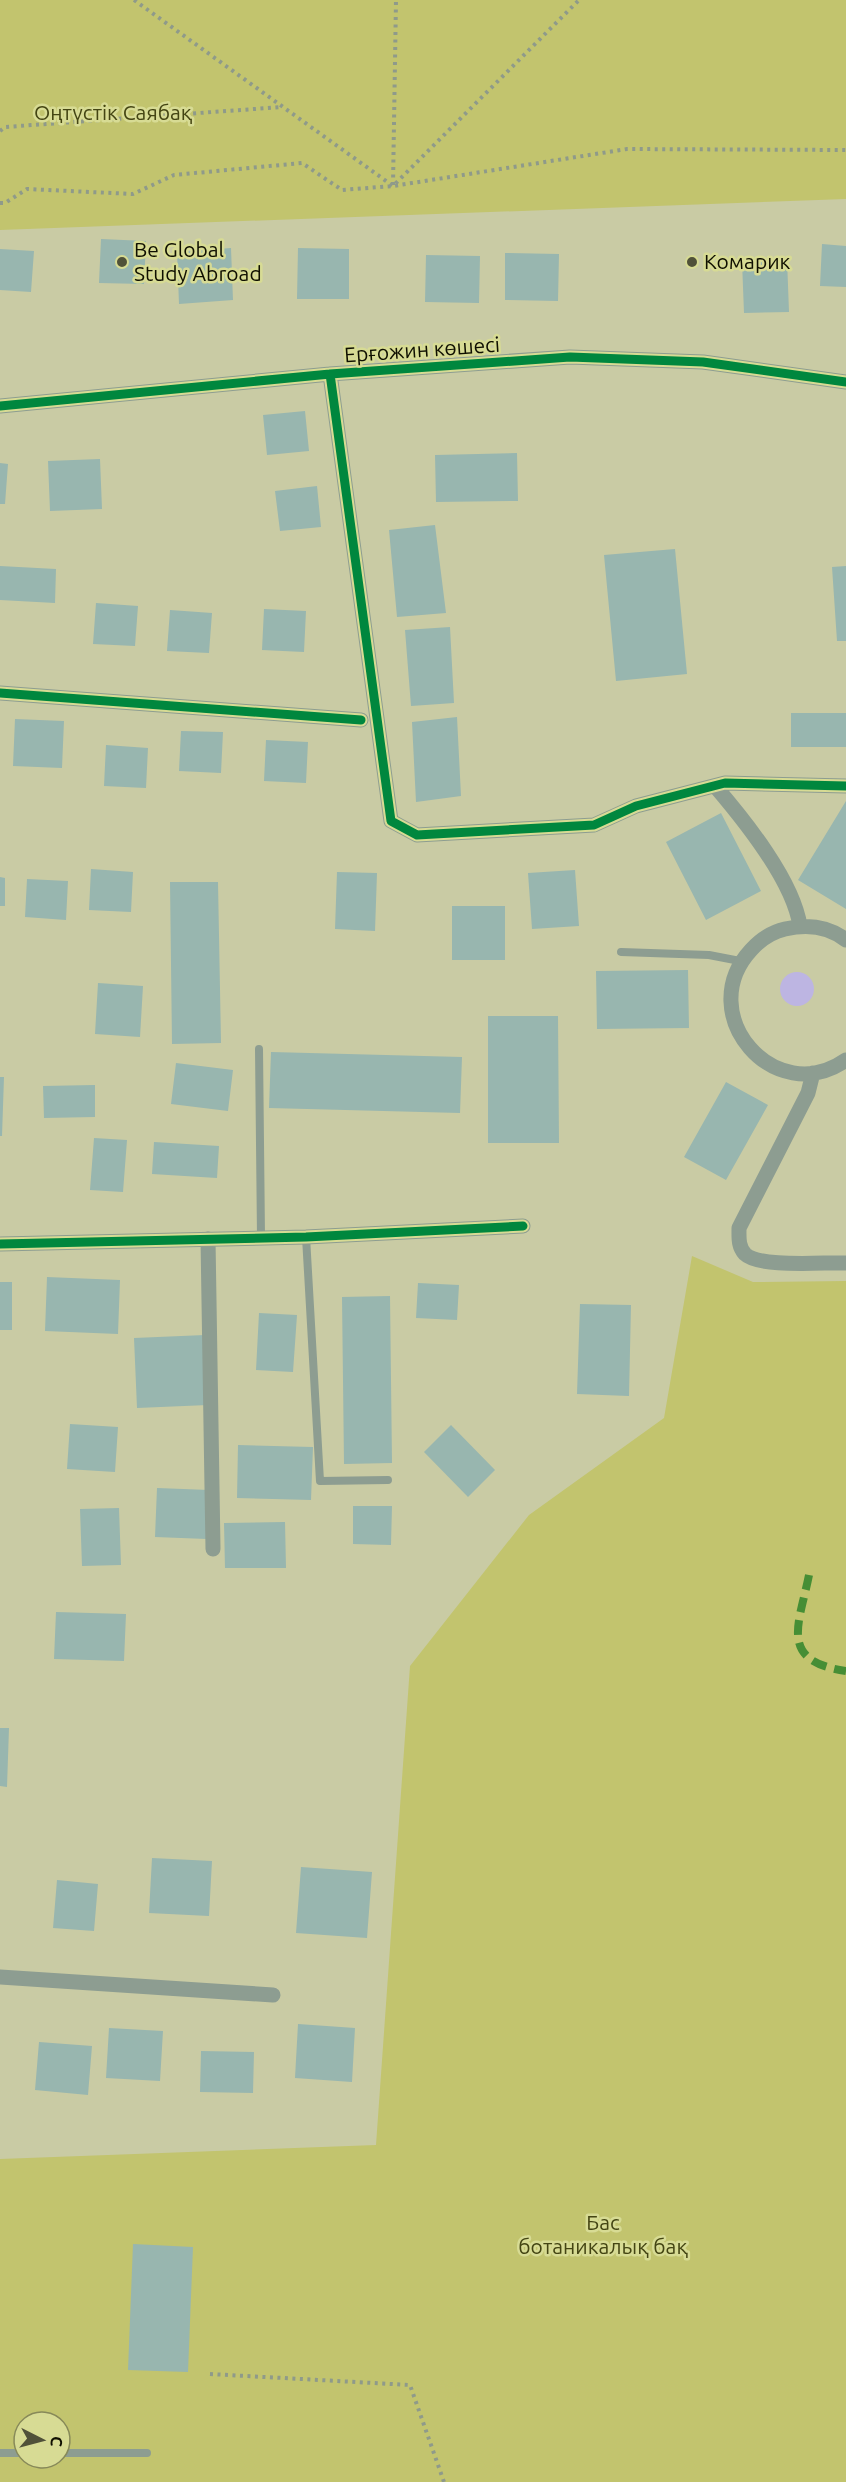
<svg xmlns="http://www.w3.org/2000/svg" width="846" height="2482" font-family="Ubuntu,sans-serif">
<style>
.green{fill:#c2c46e;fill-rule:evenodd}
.water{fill:#bdb5e2}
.building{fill:#98b6af}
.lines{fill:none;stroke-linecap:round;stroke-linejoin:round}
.path{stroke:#8f9a8a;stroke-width:4;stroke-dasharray:3 4.5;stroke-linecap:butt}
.service{stroke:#8d9d91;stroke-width:8}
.minor{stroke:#8d9d91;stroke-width:15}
.quiet{stroke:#468e35;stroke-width:8;stroke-dasharray:15 8;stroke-linecap:butt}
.cycleway-casing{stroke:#d7db94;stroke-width:13}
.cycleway{stroke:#00873e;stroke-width:9}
.poi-dot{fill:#505139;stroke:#d7db94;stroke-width:2}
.labels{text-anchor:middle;stroke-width:5;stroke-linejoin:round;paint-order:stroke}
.park-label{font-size:21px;fill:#444513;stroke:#d7db94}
.poi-label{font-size:21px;fill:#0f0f00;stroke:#d7db94;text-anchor:start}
.street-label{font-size:21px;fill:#0f0f00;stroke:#d7db94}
</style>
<rect width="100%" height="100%" fill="#c9cba4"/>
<path class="green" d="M0 0H846V199L0 230Z
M692 1256 753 1282 846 1281V2482H0V2159L376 2145 410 1666 529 1515 664 1418ZM24 2422H60V2458H24Z"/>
<path class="water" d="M780 989a17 17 0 1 1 34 0a17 17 0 1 1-34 0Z"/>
<path class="building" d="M101 239 146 241 144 284 99 283Z
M822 244 846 246V287L820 286Z
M231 248 233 300 179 304 177 252Z
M298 248 349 249V299H297Z
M0 249 34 251 31 292 0 290Z
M505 253 559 254 558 301 505 300Z
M426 255 480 256 479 303 425 302Z
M787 259 789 312 744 313 742 261Z
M305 411 309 451 267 455 263 415Z
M517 453 518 501 436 502 435 455Z
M100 459 102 509 50 511 48 461Z
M0 463 8 464 5 504H0Z
M317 486 321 527 280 531 275 491Z
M435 525 446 613 397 617 389 530Z
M675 549 687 674 616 681 604 555Z
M0 566 56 569 55 603 0 600Z
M846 566V641H837L832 567Z
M96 603 138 606 135 646 93 644Z
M264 609 306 611 304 652 262 650Z
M170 610 212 613 209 653 167 651Z
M450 627 454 703 411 706 405 630Z
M791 713H846V747H791Z
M457 717 461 796 416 802 412 722Z
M15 719 64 721 62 768 13 766Z
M181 731 223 732 221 773 179 771Z
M266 740 308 742 306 783 264 781Z
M106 745 148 748 146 788 104 786Z
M846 801V909L798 880Z
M721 813 761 891 706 920 666 842Z
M91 869 133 872 131 912 89 910Z
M575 870 579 926 532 929 528 873Z
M337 872 377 873 375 931 335 929Z
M0 877 5 878V906H0Z
M27 879 68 881 66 920 25 917Z
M170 882H218L221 1043 172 1044Z
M452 906H505V960H452Z
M688 970 689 1028 597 1029 596 971Z
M98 983 143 986 140 1037 95 1034Z
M488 1016H558L559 1143H488Z
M271 1052 462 1057 460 1113 269 1108Z
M176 1063 233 1070 228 1111 171 1104Z
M0 1077H4L2 1136H0Z
M726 1082 768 1105 726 1180 684 1157Z
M95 1085V1117L44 1118 43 1086Z
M94 1138 127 1140 123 1192 90 1190Z
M154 1142 219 1146 217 1178 152 1174Z
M47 1277 120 1280 118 1334 45 1331Z
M0 1282H12V1330H0Z
M418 1283 459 1285 457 1320 416 1318Z
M390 1296 392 1463 344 1464 342 1297Z
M580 1304 631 1305 629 1396 577 1394Z
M259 1313 297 1315 293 1372 256 1370Z
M205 1335 208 1405 137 1408 134 1338Z
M70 1424 118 1427 115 1472 67 1469Z
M451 1425 495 1470 468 1497 424 1452Z
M238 1445 313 1447 311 1500 237 1498Z
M157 1488 209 1490 207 1539 155 1537Z
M353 1506H392L391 1545 353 1544Z
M119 1508 121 1565 82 1566 80 1509Z
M285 1522 286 1568H225L224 1523Z
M56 1612 126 1614 124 1661 54 1659Z
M0 1728H9L7 1787 0 1786Z
M152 1858 212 1861 209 1916 149 1913Z
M301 1867 372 1872 367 1938 296 1933Z
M57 1880 98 1884 94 1931 53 1928Z
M298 2024 355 2028 352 2082 295 2078Z
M109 2028 163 2031 160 2081 106 2078Z
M39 2042 92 2046 88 2095 35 2090Z
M201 2051 254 2052 253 2093 200 2092Z
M133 2244 193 2247 188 2372 128 2370Z"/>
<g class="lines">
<path class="path" d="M134 0 393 186 579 0
M0 131 5 127 282 107
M393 185 396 0
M0 203H5L27 189 133 194 174 175 302 163 342 190 393 186 627 149 846 150
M210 2374 410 2385 444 2482"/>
<path class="service" d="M621 952 709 955 740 961
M259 1049 261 1237
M306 1237 320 1481 388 1480
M0 2453H24
M60 2453H147"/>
<path class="minor" d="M330 374 391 821 417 835 594 825 636 806 725 783 846 786
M0 406 330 374 570 357 703 362 846 382
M0 693 361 720
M715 786C745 821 793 880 800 926
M846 940C828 926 806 924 785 929 772 932 760 940 751 950 692 1014 775 1110 846 1060
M813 1073 808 1093 739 1228C739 1238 738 1246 745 1254 759 1268 825 1262 846 1263
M208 1239 213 1549
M0 1244 306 1237 523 1226
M0 1977 273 1995"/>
<path class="quiet" d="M809 1575C799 1625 778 1661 846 1671"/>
<g class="cycleway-casing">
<path id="cycleway" d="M330 374 391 821 417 835 594 825 636 806 725 783 846 786
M0 406 330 374 570 357 703 362 846 382
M0 693 361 720
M0 1244 306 1237 523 1226"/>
</g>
<use href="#cycleway" class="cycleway"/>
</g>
<g class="poi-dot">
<circle cx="122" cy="262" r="6"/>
<circle cx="692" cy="262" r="6"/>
</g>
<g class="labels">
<g class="park-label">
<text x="113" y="120">Оңтүстік Саябақ</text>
<text x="603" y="2230">Бас<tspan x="603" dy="24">ботаникалық бақ</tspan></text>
</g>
<g class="poi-label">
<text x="134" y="257">Be Global<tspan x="134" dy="24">Study Abroad</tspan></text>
<text x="704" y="269">Комарик</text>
</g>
<g class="street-label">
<text transform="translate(422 350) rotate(-4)" y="7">Ерғожин көшесі</text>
</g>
</g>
<g transform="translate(42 2440) rotate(96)"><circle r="28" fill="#d7db94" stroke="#878959" stroke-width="1.5"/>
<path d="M0-4.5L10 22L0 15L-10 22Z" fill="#505139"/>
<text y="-9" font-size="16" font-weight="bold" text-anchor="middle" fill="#0f0f00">С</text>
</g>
</svg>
